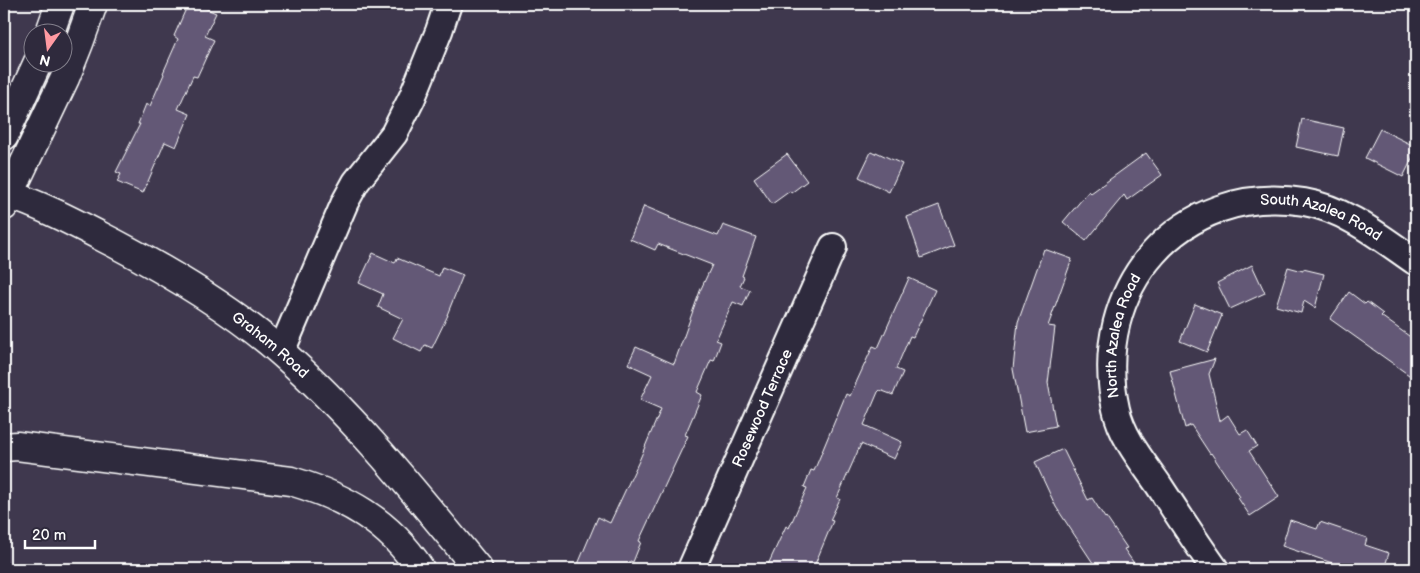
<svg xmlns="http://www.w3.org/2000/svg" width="1420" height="573" font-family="'Balsamiq Sans',sans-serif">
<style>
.building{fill:#645976;stroke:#fff}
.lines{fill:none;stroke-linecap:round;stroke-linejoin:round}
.minor-casing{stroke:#fff;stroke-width:30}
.major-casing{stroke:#fff;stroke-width:31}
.highway-casing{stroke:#fff;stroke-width:31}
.minor{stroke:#2f2a3d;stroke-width:26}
.major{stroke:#2f2a3d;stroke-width:28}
.highway{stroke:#2f2a3d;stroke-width:28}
.labels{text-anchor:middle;stroke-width:4.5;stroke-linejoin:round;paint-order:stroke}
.street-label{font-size:15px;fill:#fff;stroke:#2f2a3d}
</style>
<rect width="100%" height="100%" fill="#3f384e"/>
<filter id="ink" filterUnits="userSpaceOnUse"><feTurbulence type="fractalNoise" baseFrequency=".02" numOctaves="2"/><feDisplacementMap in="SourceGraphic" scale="10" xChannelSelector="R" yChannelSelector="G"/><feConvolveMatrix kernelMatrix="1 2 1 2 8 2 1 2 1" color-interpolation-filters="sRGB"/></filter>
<g filter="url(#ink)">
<path class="building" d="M188 4H195L216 13 205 36 214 40 197 77 193 76 178 109 190 114 176 147 165 142 143 193 117 182 121 174 116 172 140 124H138L146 104 150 106 164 74 163 73 178 39 174 36Z
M1302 119 1344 128 1338 156 1296 147Z
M1380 129 1416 147V151L1403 177 1365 158Z
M871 152 875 154 876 152 902 164 889 192 859 177Z
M1146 153 1162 175 1127 200 1124 195 1086 241 1063 222 1089 191 1091 193Z
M787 154 807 181 791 193 790 191 772 204 754 178Z
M939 205 954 245 921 258 907 217Z
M644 206 670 217 669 218 718 236 723 225 756 237 742 276 744 277 740 286 750 290 743 306 733 302 716 340 721 342 714 361 711 360 697 392 702 395 685 435 688 436 639 541 641 542 633 562 630 561 627 569H576L598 517 610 523 639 461 661 409 640 400 652 375 628 364 636 347 674 364 700 291 712 265 658 244 655 250 630 239Z
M1044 249 1072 259 1048 326 1055 327 1048 383 1056 426 1025 432 1013 369 1018 322Z
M373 253 395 263 397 258 439 276 442 267 463 275 447 315H448L432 348 425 345 421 352 393 338 403 319 378 307 383 294 359 283Z
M1252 265 1265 293 1230 309 1217 283Z
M1288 267 1303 271V269L1324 274 1315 308 1304 301 1301 313 1276 306Z
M909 278 935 290 913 337 910 336 896 369 903 372 893 395 880 390 878 392 864 425 902 442 894 459 861 444 837 498 840 499 830 520 833 521 813 569H766L786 526 789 528 807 488 804 487 811 470 814 471 846 394 850 396 873 346 878 348Z
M1349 292 1365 304 1367 302 1383 314 1381 316 1416 341V380L1330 319Z
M1195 304 1222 315 1207 352 1180 341Z
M1215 359 1209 374 1220 421 1228 415 1240 434 1247 430 1257 446 1249 451 1279 497 1250 516 1238 498 1240 497 1211 453 1210 454 1191 425 1185 428 1170 371Z
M1063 449 1088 500 1092 498 1105 518 1106 517 1127 548 1124 549 1138 569H1097L1056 507 1035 462Z
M1290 520 1317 529 1320 522 1367 538 1365 545 1389 553 1384 569H1350L1282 546Z"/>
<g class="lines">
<g class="minor-casing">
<g id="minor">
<path d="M281 352 345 202 356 182 394 134 412 98 439 31 448 4"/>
<path id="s1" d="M691 569 833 247"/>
<path id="s2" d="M1215 569C1195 541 1177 513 1158 484 1142 461 1122 437 1116 409 1089 289 1180 182 1304 202 1346 209 1381 238 1416 262"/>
</g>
</g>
<g class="major-casing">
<g id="major">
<path d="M50 32 60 4"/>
<path d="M4 136 38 62"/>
<path id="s3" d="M4 193C42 205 79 225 114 243 173 274 232 309 282 353 355 417 416 494 478 569"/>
<path d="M4 206 65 78 79 43 93 4"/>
</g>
</g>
<g class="highway-casing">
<path id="highway" d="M4 447 17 446 291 481C345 497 389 521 420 569"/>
</g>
<use href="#minor" class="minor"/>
<use href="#major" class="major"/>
<use href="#highway" class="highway"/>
</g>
</g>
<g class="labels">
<g class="street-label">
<text dy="5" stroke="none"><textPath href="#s2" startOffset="542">South Azalea Road</textPath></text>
<text dy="5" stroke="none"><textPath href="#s2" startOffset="264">North Azalea Road</textPath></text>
<text dy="5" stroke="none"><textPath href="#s3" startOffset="308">Graham Road</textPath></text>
<text dy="5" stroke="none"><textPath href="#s1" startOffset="176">Rosewood Terrace</textPath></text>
</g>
</g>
<rect width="1420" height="573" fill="none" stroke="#2f2a3d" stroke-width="20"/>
<rect x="10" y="10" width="1400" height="553" fill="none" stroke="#fff" stroke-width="2" filter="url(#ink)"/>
<g transform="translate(48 48) rotate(194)"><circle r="24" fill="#2f2a3d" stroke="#827f8b"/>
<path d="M0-4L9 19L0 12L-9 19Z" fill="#ff9aa2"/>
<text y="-8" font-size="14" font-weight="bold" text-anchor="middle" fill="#ffffff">N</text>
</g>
<path d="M25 540v8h70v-8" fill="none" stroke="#ffffff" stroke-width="2.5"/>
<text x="32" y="540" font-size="15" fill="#ffffff" stroke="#2f2a3d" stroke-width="4" paint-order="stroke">20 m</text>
</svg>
